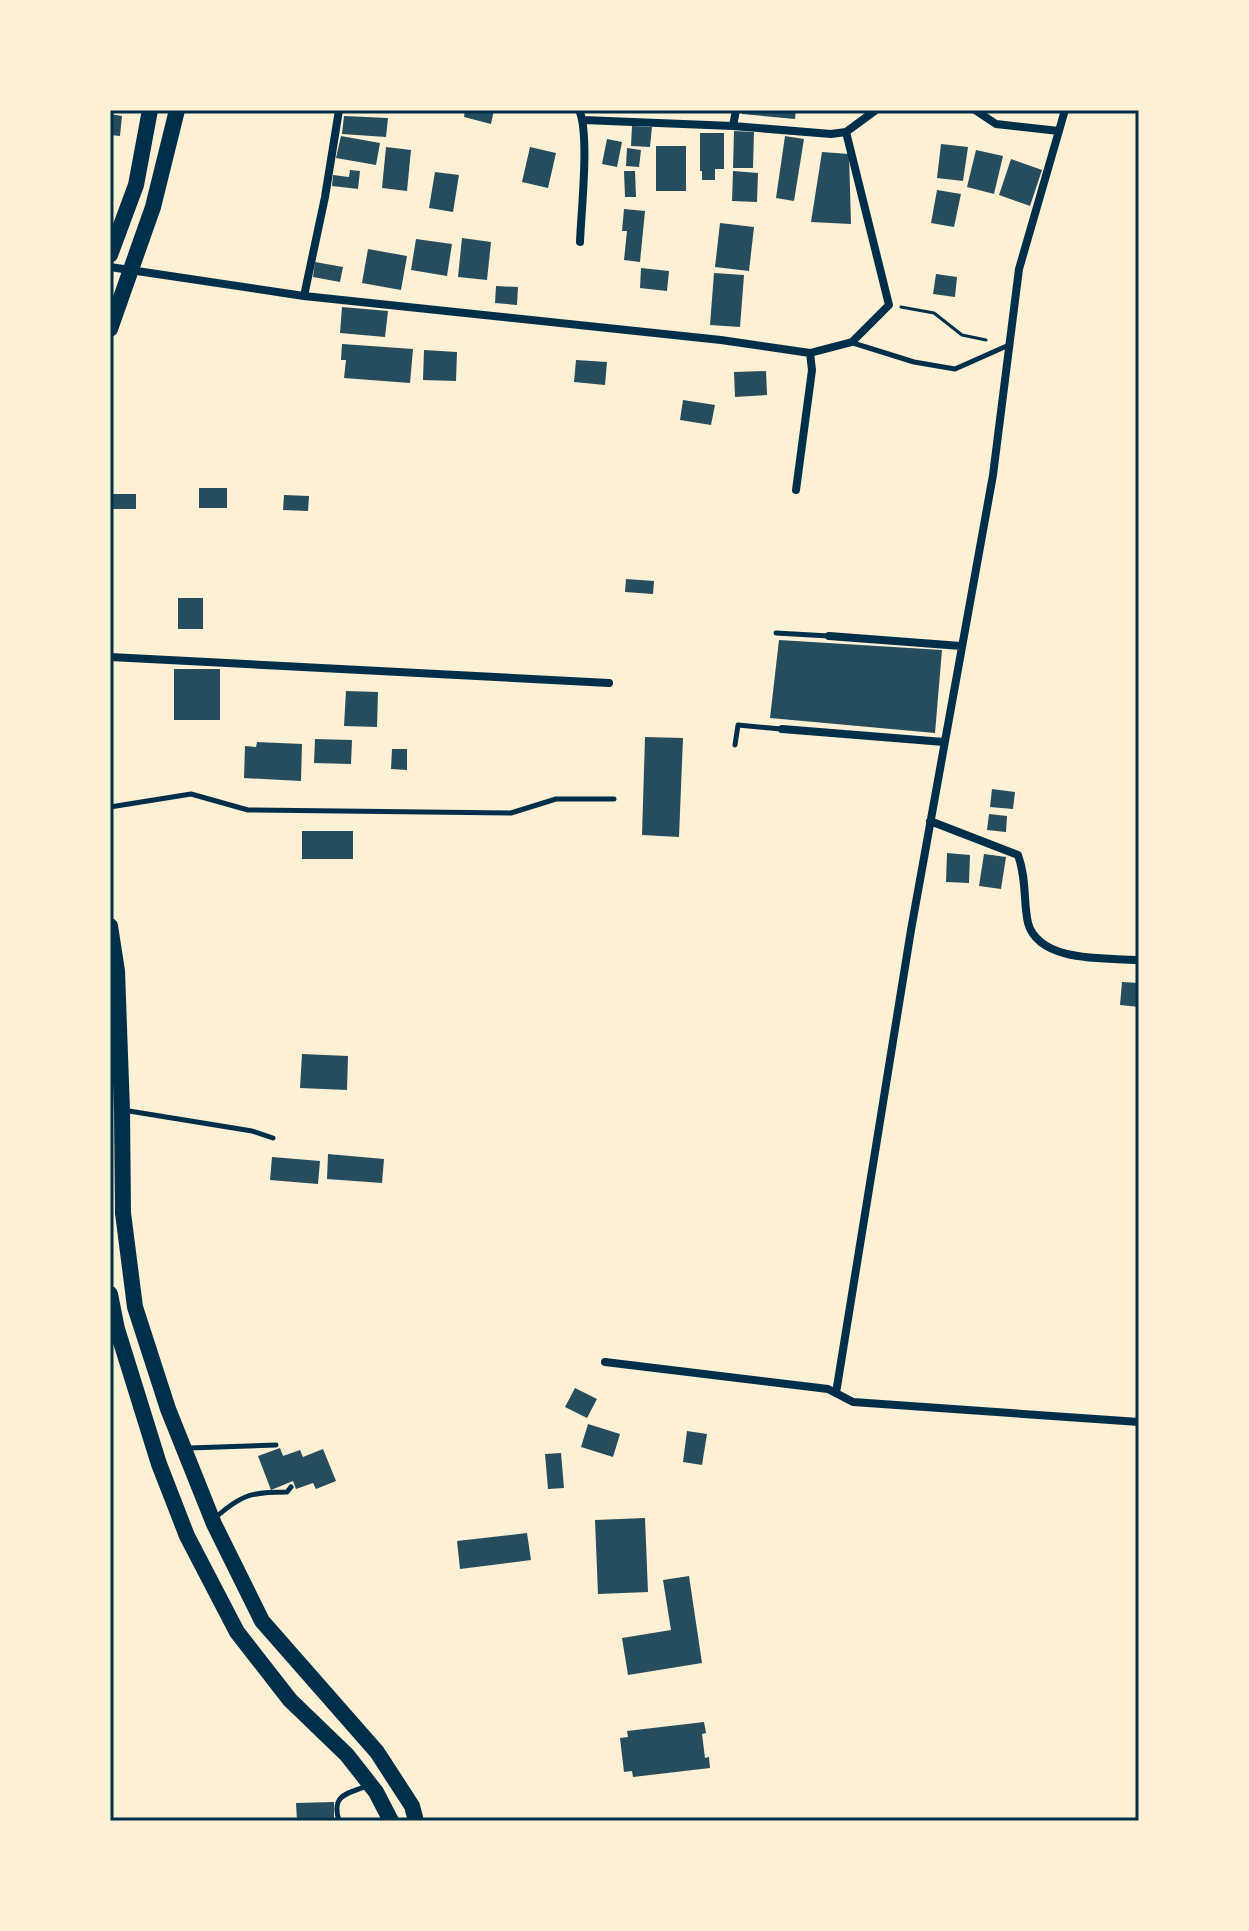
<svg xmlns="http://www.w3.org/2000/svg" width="1249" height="1931" font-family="'Noto Serif',serif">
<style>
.building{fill:#264d5e}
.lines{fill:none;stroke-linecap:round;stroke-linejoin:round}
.path{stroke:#003049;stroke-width:3}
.service{stroke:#003049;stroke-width:5}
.minor{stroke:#003049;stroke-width:8}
.primary{stroke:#003049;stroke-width:16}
.neatline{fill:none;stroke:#003049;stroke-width:3}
</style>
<rect width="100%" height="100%" fill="#fdf0d5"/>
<path class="building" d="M465 110H494L491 124 464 117Z
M743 110H796L795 119 742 114Z
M110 114 122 116 120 136 110 135Z
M344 116 388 118 386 137 342 134Z
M632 126 652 127 650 147 631 146Z
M734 131 754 132 753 168H733Z
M700 133H724V169H715V180H702V171H700Z
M341 136 380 143 376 165 336 158Z
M785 136 804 139 794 201 776 198Z
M607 139 622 142 617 167 602 164Z
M941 144 968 147 963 181 937 178Z
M656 146H686V191H656Z
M386 147 411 150 407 191 382 188Z
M530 147 556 153 548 188 522 182Z
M627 148 641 150 639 167 626 166Z
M976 150 1003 156 994 194 967 187Z
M822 152 849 154 851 224 811 222Z
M1011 159 1042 170 1030 206 999 195Z
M350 170 360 171 358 189 332 186 333 175 349 177Z
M624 171H635L636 197H625Z
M733 171 758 173 757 202 732 201Z
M435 172 459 175 453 212 429 208Z
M937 190 961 194 954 227 931 223Z
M624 209 645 211 640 262 624 260 627 231H622Z
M720 223 754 227 749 271 715 267Z
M462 238 491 242 487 280 458 277Z
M416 239 452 244 447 276 411 270Z
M368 249 407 256 401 290 362 283Z
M315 262 343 267 340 282 313 277Z
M641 268 669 271 667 291 640 288Z
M714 273 744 275 740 327 710 325Z
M936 274 957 277 955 297 933 294Z
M496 286 518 287 517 305 495 303Z
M342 307 388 311 385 337 340 333Z
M342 344 413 349 410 383 344 378 346 360H341Z
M424 350 457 352 456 381 423 380Z
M576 360 607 362 605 385 574 382Z
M766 371 767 395 735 397 734 372Z
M683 400 715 405 711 425 680 420Z
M199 488H227V508H199Z
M110 494H136V509H110Z
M284 495 309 496 308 511 283 510Z
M626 579 654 581 653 594 625 592Z
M178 598H203V629H178Z
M779 640 942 650 935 733 770 718Z
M174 669H220V720H174Z
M346 691 378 692 377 727 344 726Z
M645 737 683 738 679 837 642 835Z
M315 739 352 740 351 764 314 763Z
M257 742 302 744 301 781 244 778 245 746 256 747Z
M392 749H407V770L391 769Z
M992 789 1015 792 1013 809 990 807Z
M989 814 1007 816 1006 832 987 830Z
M302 831H353V859H302Z
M947 853 970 855 969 883 946 882Z
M984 854 1006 857 1001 889 979 886Z
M1122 982 1139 983V1007L1120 1005Z
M302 1054 348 1056 347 1090 300 1088Z
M328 1154 384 1159 382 1183 327 1179Z
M272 1157 320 1161 318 1184 270 1180Z
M575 1388 597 1399 587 1418 565 1407Z
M588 1424 620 1434 613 1457 581 1447Z
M687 1431 707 1434 702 1465 683 1462Z
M280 1448 283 1456 300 1450 303 1457 323 1449 336 1481 316 1489 313 1483 296 1489 293 1481 271 1490 258 1456Z
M561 1453 564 1488 548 1489 545 1454Z
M645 1518 648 1592 598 1594 595 1520Z
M527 1533 531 1560 460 1569 457 1541Z
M689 1576 702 1663 628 1675 622 1638 671 1630 663 1580Z
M704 1722 706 1733 702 1734 705 1758 709 1757 710 1768 633 1777 632 1771 624 1772 620 1738 628 1737 627 1731Z
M334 1802V1821H297L296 1803Z"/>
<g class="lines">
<path class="path" d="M901 307 934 313 962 335 986 340"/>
<path class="service" d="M853 343 914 362 955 369 1009 345
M776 633 829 636
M735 745 738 725 781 729
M110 807 191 794 248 810 511 813 556 799H614
M123 1110 252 1131 273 1138
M189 1448 276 1445
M215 1518C242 1494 252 1492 287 1492L291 1487
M339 1821C331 1795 346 1794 367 1786"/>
<path class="minor" d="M579 110C590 133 581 213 580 242
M975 110 996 124 1059 131
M583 120 733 126 831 134 846 132 876 110
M733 126 736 110
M110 267 304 296 325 197 339 110
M304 296 721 340 810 353 852 342 889 305 846 132
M796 490 812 370 810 353
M829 636 961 646
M110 657 609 683
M782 729 944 742
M930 821 1018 855C1027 880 1023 900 1028 923 1039 963 1106 958 1139 960
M605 1362 828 1389 853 1402 1139 1422
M836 1393 911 930 993 475 1019 269 1065 110"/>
<path class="primary" d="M110 255 136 185 150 110
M110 329 153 207 177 110
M110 926 117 971 122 1110 123 1213 135 1307 168 1409 214 1524 262 1621 377 1752 412 1806 416 1821
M110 1294 117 1329 159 1464 187 1536 237 1632 290 1700 347 1755 376 1792 391 1821"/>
</g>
<rect width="1249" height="1931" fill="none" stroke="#fdf0d5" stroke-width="224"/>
<rect x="112" y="112" width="1025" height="1707" class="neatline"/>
</svg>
